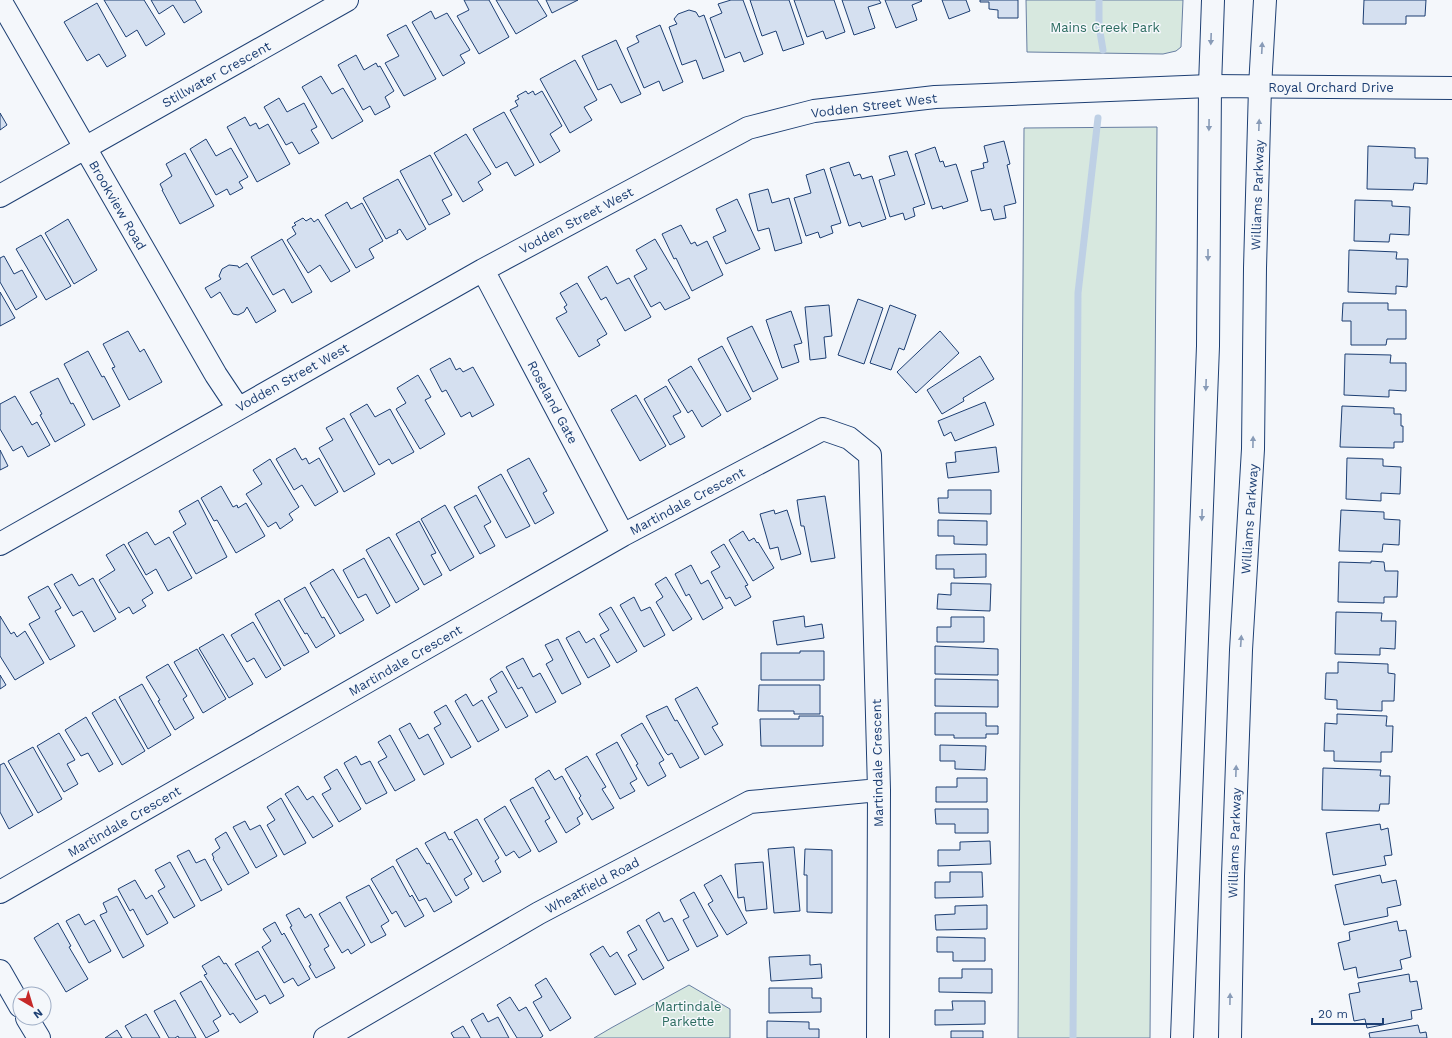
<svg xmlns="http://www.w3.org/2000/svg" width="1452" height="1038" font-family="'Work Sans',sans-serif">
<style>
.green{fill:#d7e8df;stroke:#687fa3}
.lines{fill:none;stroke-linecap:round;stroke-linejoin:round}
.stream{stroke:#bed0e5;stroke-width:7}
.building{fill:#d5e0f0;stroke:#1d3f73}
.minor-casing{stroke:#1d3f73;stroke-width:24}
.major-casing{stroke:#1d3f73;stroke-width:24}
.minor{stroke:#f4f7fb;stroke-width:22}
.major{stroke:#f4f7fb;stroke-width:22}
.oneway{fill:#889bb7}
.labels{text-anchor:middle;stroke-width:3;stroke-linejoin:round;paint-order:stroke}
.park-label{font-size:13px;fill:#2c6c60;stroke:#f4f7fb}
.street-label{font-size:13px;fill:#1d3f73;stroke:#f4f7fb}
</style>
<rect width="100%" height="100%" fill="#f4f7fb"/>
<path class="green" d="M1026 0H1183L1181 47 1176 51 1163 54 1027 52Z
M1157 127 1150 1038H1018L1024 128Z
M689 985 730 1009V1038H594L611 1028Z"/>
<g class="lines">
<path class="stream" d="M1099 0V26L1103 50
M1073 1038 1078 293 1098 118"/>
</g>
<path class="building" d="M104 0H144L165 34 146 46 137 30 126 37Z
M151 0H195L202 12 184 23 173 5 159 14Z
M464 0H489L509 37 479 54 457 16 469 10Z
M496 0H537L547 16 516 34Z
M546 0H578L552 13Z
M731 0H743L763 54 744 62 740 52 725 58 710 18 722 13 718 4Z
M750 0H789L804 44 783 51 776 31 762 36Z
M794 0H834L845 32 826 39 823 31 807 37Z
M842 0H879L881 3 868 7 875 28 854 35Z
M885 0H921L922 1 912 5 917 20 896 28Z
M942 0H966L970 11 949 19Z
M980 0H1018V18H998V10L989 9V2H980Z
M1364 0H1426L1425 16H1406V24H1363Z
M97 3 126 56 107 67 99 54 87 61 64 22Z
M689 10 696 12 699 17 704 15 724 71 703 79 696 60 682 65 669 27 677 24 674 19 678 14Z
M431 11 435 19 447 13 470 50 460 55 465 63 443 76 412 22Z
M406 25 436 79 404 96 385 63 399 56 387 35Z
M660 25 683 82 663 91 659 81 644 88 627 48 639 42 636 36Z
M616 40 641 94 621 103 611 84 598 90 582 56Z
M356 55 364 70 376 63 378 67 380 66 394 91 385 97 390 107 375 115 370 106 363 110 338 65Z
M575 60 597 100 584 107 592 120 570 133 540 79Z
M321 76 332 94 343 88 363 121 332 139 302 87Z
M526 91 528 94 533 91 535 95 542 91 562 126 550 134 560 151 540 163 510 110 518 106 515 101 519 99 517 96Z
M279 98 287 112 304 103 317 127 311 130 319 143 299 154 292 142 286 145 264 107Z
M504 112 534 165 515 176 507 162 496 168 473 129Z
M0 113 7 125 0 130Z
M245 117 250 126 256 123 259 129 268 124 290 164 257 182 227 127Z
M466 134 491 174 478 182 483 190 463 202 434 153Z
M206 139 216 156 231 148 248 177 239 182 243 188 230 195 227 189 216 195 190 149Z
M1004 141 1010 164 1007 165 1016 203 1004 206 1006 218 994 220 991 209 981 211 971 171 984 168 983 163 988 162 984 146Z
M1368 146 1415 148V158H1428L1427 184 1414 183 1413 190 1367 189Z
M935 147 940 162 943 161 945 167 956 164 968 201 943 209 942 206 932 209 915 154Z
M907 151 925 204 913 208 915 216 905 220 903 213 890 217 879 180 895 175 889 156Z
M185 153 214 206 180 224 162 190H163L160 184 172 176 166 164Z
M430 155 452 195 442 200 450 214 429 225 400 171Z
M849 162 854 176 860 174 862 179 872 176 886 219 862 227 860 222 849 226 830 168Z
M824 169 841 223 831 226 833 233 820 238 818 232 806 236 794 198 811 193 806 175Z
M398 179 426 229 407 240 400 229 397 231 398 233 386 239 363 198Z
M768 189 772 203 789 198 802 243 775 251 769 228 758 231 749 194Z
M737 199 760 249 726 264 713 237 726 231 716 209Z
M1355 200 1392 201V206L1410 207 1409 235 1390 234 1389 242 1354 241Z
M347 202 351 209 362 203 383 241 369 249 374 258 356 268 325 215Z
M303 218 306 221 311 218 314 222 318 219 350 271 331 282 320 265 308 273 287 240 296 234 292 227 296 225 294 223Z
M68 219 97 270 74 284 45 233Z
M681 225 691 244 695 242 697 246 707 241 723 275 692 291 676 258 674 259 662 234Z
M41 235 71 286 46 300 16 249Z
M282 239 312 292 292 303 284 289 273 295 251 257Z
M655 239 690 298 665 310 660 302 651 307 634 276 647 269 636 250Z
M1349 250 1397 252 1396 259H1408L1407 287 1396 286V294L1348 292Z
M4 256 14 274 22 270 37 297 16 310 0 282V258Z
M247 263 276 311 256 323 247 307 244 312 238 315 233 314 220 292 211 298 205 288 221 279 219 276 222 269 229 265 238 266 239 268Z
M607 266 617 284 629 278 651 317 625 331 606 297 601 300 588 277Z
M577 283 607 334 597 340 600 345 579 357 556 318 567 312 564 307 567 305 560 293Z
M0 292 15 318 0 326Z
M858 299 883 308 864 364 838 355Z
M1343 303H1388V310H1406V339H1387L1386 345H1351V321H1342Z
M829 305 832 336 824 337 826 358 810 360 805 307Z
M890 305 916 315 904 350 899 348 891 370 870 363Z
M791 311 802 343 794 345 799 362 782 368 766 320Z
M752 326 778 379 753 392 727 338Z
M128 331 140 352 144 349 162 382 129 400 112 368 115 367 103 344Z
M940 331 959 353 916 393 897 372Z
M722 346 751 399 727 412 698 359Z
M88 351 102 377 104 376 120 406 93 420 64 364Z
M1345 354 1391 355 1390 363H1406V391L1389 390V397L1344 395Z
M980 356 994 379 963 398 964 401 942 414 927 390Z
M450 358 456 370 460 368 463 372 473 367 494 405 472 417 470 412 461 417 446 390 442 392 430 369Z
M691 366 721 415 702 427 692 410 688 413 668 380Z
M418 375 431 397 425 400 445 434 420 449 396 409 406 403 397 388Z
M58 378 71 404 73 403 85 425 55 442 40 415 42 414 30 392Z
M666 386 681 412 673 416 685 437 670 445 644 399Z
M636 395 666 446 640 461 611 410Z
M15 396 32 425 37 422 50 445 28 457 22 446 13 451 0 429V404Z
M985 402 994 425 955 441 951 432 944 436 938 421Z
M367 404 375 417 390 409 414 452 392 464 389 459 379 465 350 414Z
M1342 406 1394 408V414H1401V426H1403V442H1394V448L1340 447Z
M344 418 375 474 344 492 319 448 333 440 326 428Z
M996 447 999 472 948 478 946 463 956 462 955 452Z
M295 448 302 460 306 458 309 464 319 458 338 492 315 506 302 485 294 490 276 459Z
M0 450 8 466 0 470Z
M529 458 547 491 543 493 554 513 535 524 507 470Z
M1347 458 1383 459V466L1401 467 1400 494 1381 493V501L1346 499Z
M270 459 299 507 289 514 293 520 280 529 276 522 268 527 246 494 262 484 253 470Z
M501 474 530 526 506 538 478 487Z
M221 486 233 507 237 505 238 508 246 503 265 536 236 553 217 520 214 521 201 498Z
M948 490H991V514L939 513 938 498H948Z
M476 495 491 522 484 526 495 546 480 554 454 507Z
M825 496 835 558 811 562 804 526H801L797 500Z
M198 500 227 557 196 574 173 532 186 524 179 511Z
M445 505 474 557 450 571 421 519Z
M774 510 775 514 787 510 801 554 781 560 778 547 770 549 760 514Z
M1341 510 1384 512V519L1400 520 1399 545 1383 544 1382 552 1339 551Z
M938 520 987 521V545L954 544V536H938Z
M419 521 436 553 431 555 442 575 424 585 396 534Z
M743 531 749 541 754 538 757 543 758 542 774 568 753 581 729 540Z
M147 532 155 545 169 537 192 578 168 591 156 569 146 575 128 543Z
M389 537 419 589 396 603 366 550Z
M124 544 153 593 142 600 146 606 133 614 129 607 119 613 99 580 115 570 106 555Z
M724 544 748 585 745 586 751 597 735 606 730 597 726 599 711 572 720 567 711 552Z
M986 554V577L954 578V569H936V555Z
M364 558 390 606 377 614 366 594 358 598 343 570Z
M1371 561 1384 562 1385 571H1398L1397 597H1384V603L1338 602 1339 562 1371 563Z
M691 565 701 584 708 580 723 608 703 620 689 594 686 596 675 574Z
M333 569 364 620 340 634 310 583Z
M72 574 79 586 93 578 116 619 94 632 82 611 73 616 54 584Z
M666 577 692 619 673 631 656 602 663 597 655 584Z
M951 583 991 584 990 611 937 609 938 594 951 595Z
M48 586 61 608 55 611 75 646 50 660 29 624 40 618 28 597Z
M305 587 322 618 324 617 335 636 316 648 307 633 305 634 284 599Z
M634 597 641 611 650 607 665 635 644 647 620 605Z
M279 600 309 652 284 666 255 614Z
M611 607 637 651 617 663 600 635 609 630 599 614Z
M1336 612 1382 613 1381 621H1396L1395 649 1380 648V655L1335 654Z
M0 616 11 634 14 632 17 637 25 631 44 663 15 680 0 656Z
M804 616 805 627 822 624 824 638 777 645 773 621Z
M951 617H984V642H937V627H951Z
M253 622 281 669 266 678 254 658 247 662 231 635Z
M579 631 586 643 594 638 610 666 588 678 566 638Z
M223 634 253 684 229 698 199 648Z
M558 639 581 684 562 694 546 664 553 660 545 645Z
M935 646 998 649V675L935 674Z
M197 649 226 699 203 713 174 662Z
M800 651H824V680H761V653H800Z
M523 658 533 677 540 673 556 702 536 713 522 687 518 689 506 667Z
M1338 662 1388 664V673L1395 674 1394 701H1382V711L1337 709V700L1325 699 1326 673H1338Z
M168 664 187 696 183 699 194 718 175 730 158 701 160 700 146 677Z
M502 671 528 716 506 728 488 697 497 692 490 679Z
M0 675 6 685 0 689Z
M935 679 998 680V707L935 706Z
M142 684 171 735 148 749 119 697Z
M759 685H820V714H794V711H758Z
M697 687 718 724 712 727 723 745 705 755 675 699Z
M466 694 473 706 482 700 499 730 478 742 455 701Z
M115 699 145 751 122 765 92 713Z
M446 705 471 747 451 758 434 728 441 724 434 712Z
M667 706 675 721 677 720 699 758 680 768 672 753 668 755 666 753 646 716Z
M935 713H986V726H998V734H986V738H954V735H935Z
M1337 714 1387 716 1386 726H1393L1392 752H1381V762L1334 761V751H1324L1325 723 1337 724Z
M799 716H823V746H761L760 719H799Z
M86 717 113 764 99 772 88 753 81 756 65 730Z
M410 723 419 739 428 734 444 764 424 775 399 729Z
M642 723 664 760 659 763 666 776 648 786 636 765 638 764 621 735Z
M59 733 75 760 67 764 78 784 64 792 37 746Z
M390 735 415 780 395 791 378 762 387 757 378 742Z
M617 742 637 779 630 783 635 791 620 799 596 754Z
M940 745 986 746 985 770 955 769V761H940Z
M33 747 62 799 38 813 8 761Z
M356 756 361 765 370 761 387 793 366 804 344 763Z
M587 756 606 787 602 789 614 808 592 820 579 798 581 796 565 769Z
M4 763 33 815 9 829 0 812V765Z
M1323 768 1381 770 1380 776H1390L1389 804H1380L1379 811 1322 810Z
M337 769 361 809 339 822 322 794 331 789 324 777Z
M549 770 555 780 562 776 583 814 577 818 580 824 566 833 535 779Z
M957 778H987V802H936V787H957Z
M298 786 307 800 313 796 333 826 313 838 285 794Z
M533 787 550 818 545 821 557 842 539 852 510 800Z
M281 798 306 843 284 855 267 825 275 820 267 807Z
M505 806 531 851 519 858 514 851 506 856 484 819Z
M935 809H988V833H955V824H936Z
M477 819 499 858 495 861 501 872 483 882 454 832Z
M245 821 250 830 260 825 277 856 256 868 233 827Z
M1380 824 1381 830 1388 828 1392 855 1384 856 1386 865 1333 875 1326 833Z
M226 832 249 873 228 885 213 859 214 858 212 854 220 848 215 839Z
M445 832 449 840 452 839 472 874 464 879 469 888 456 896 425 843Z
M990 841 991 864 938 866V850H960V842Z
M794 847 800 911 774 913 768 849Z
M417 848 427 864 429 863 452 902 434 912 426 898 419 901 396 860Z
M805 849 832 850V913L807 912V875H804Z
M189 850 196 863 205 859 222 890 201 901 177 856Z
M170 862 195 906 174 918 158 891 165 887 155 870Z
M763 862 767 909 746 911 744 897 738 898 735 864Z
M393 866 410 897 412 895 424 916 405 927 396 911 392 914 371 879Z
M950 872H982L983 897 935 898V882H950Z
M721 875 747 923 727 935 708 904 713 901 704 885Z
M1380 875 1382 883 1396 880 1401 905 1387 908 1388 916 1344 925 1335 885Z
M135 880 146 899 152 895 168 923 147 935 133 909 130 911 118 889Z
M369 885 389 921 381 926 386 935 371 943 346 897Z
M694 892 718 936 697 947 683 920 689 917 680 900Z
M117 896 144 946 123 958 100 915 107 912 103 903Z
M340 902 365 945 351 954 348 949 342 953 319 914Z
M987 905V929L936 930 935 915 955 914V906Z
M299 908 305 918 311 914 329 946 324 949 335 968 316 978 309 966 311 965 290 927 292 926 286 915Z
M659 912 664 922 672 918 689 950 668 961 646 920Z
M79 914 85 925 94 920 111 951 89 963 66 921Z
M1397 921 1399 931 1406 930 1411 957 1400 960 1402 969 1358 978 1356 967 1344 970 1338 943 1350 940 1349 932Z
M275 922 282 935 284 933 310 979 298 986 293 978 284 983 262 947 271 941 263 929Z
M58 923 71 946 69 947 88 979 66 992 34 938Z
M639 925 664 968 643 980 628 955 637 950 627 932Z
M937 937 985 938V961H953V952H937Z
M603 946 610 957 617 952 636 984 615 995 590 954Z
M258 951 284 996 270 1004 265 995 256 1000 235 964Z
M810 955V965L821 964 822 978 771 981 769 957Z
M219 956 224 964 226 963 258 1012 240 1023 233 1013 230 1015 204 975 207 974 202 966Z
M962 969H992V993L939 992V978H962Z
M1409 974 1410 982 1417 981 1422 1009 1411 1011 1412 1019 1367 1028 1365 1019 1354 1021 1349 994 1360 992 1358 983Z
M546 978 571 1018 550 1031 533 1002 542 997 535 985Z
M201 981 221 1016 213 1021 219 1031 206 1038 180 993Z
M769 988H812V998H821V1012L769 1013Z
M510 997 519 1011 526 1007 543 1036 540 1038H517L497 1005Z
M175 1000 196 1038H179L178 1036 175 1038H169L154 1011Z
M952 1001H985V1024L935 1025V1010H953Z
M483 1013 488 1022 498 1017 509 1038H481L471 1020Z
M146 1014 160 1038H132L125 1026Z
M767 1021 809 1022V1029H819V1038H767Z
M1418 1025 1420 1033 1426 1032 1427 1038H1370L1369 1033Z
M463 1026 470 1038H454L451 1033Z
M117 1030 122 1038H105Z
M951 1031H983V1038H951Z"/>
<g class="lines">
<g class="minor-casing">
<path id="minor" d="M0 0 216 375 238 408
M0 196 347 0
M483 270 623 535
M0 544 483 270 748 128 814 111 935 97 1210 86 1452 88
M0 892 623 535 823 429 849 438 870 455 879 790 878 1038
M0 971 20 1006
M27 1018 39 1038
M325 1038 539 913 750 802 879 790"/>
</g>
<g class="major-casing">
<path id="major" d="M1182 1038 1208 346 1210 86 1213 0
M1230 1038 1233 876 1241 650 1253 449 1255 268 1260 87 1265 0"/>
</g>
<use href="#minor" class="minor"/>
<use href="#major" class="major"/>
</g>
<defs><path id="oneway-solid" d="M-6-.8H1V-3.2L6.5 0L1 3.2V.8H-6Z"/></defs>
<g class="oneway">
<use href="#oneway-solid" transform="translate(1211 39) rotate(92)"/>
<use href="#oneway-solid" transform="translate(1262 48) rotate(-87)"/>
<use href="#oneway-solid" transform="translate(1209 125) rotate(91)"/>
<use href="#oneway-solid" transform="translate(1259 125) rotate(-88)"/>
<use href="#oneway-solid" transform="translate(1208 255) rotate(90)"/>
<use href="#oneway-solid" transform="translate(1206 385) rotate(92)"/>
<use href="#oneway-solid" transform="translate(1253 442) rotate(-89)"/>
<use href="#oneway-solid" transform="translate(1202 515) rotate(92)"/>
<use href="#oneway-solid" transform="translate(1241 641) rotate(-86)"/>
<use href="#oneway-solid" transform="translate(1236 771) rotate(-88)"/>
<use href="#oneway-solid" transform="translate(1230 999) rotate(-89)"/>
</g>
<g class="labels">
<g class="park-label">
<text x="1105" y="32">Mains Creek Park</text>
<text x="688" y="1011">Martindale<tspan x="688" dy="15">Parkette</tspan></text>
</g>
<g class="street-label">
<text transform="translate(216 74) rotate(-29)" y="5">Stillwater Crescent</text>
<text x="1331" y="92">Royal Orchard Drive</text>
<text transform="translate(874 105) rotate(-7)" y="5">Vodden Street West</text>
<text transform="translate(1257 195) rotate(-88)" y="5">Williams Parkway</text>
<text transform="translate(118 205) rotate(60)" y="5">Brookview Road</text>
<text transform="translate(576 220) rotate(-28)" y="5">Vodden Street West</text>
<text transform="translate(292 377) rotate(-29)" y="5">Vodden Street West</text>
<text transform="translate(553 402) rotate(62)" y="5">Roseland Gate</text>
<text transform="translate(687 501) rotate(-28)" y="5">Martindale Crescent</text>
<text transform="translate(1249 519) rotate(-86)" y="5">Williams Parkway</text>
<text transform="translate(405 660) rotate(-30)" y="5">Martindale Crescent</text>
<text transform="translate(877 763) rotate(-91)" y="5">Martindale Crescent</text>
<text transform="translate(124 821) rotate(-30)" y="5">Martindale Crescent</text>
<text transform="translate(1234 843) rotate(-88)" y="5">Williams Parkway</text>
<text transform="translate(592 885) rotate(-28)" y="5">Wheatfield Road</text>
</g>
</g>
<g transform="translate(32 1006) rotate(142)"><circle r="19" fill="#f4f7fb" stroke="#9eadc5"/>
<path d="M0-3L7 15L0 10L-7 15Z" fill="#c62828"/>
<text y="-6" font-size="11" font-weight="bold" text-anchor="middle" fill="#1d3f73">N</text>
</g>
<path d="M1312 1018v6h71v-6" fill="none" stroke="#1d3f73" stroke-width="2"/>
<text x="1318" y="1018" font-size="12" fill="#1d3f73" stroke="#f4f7fb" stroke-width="3" paint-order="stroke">20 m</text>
</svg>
